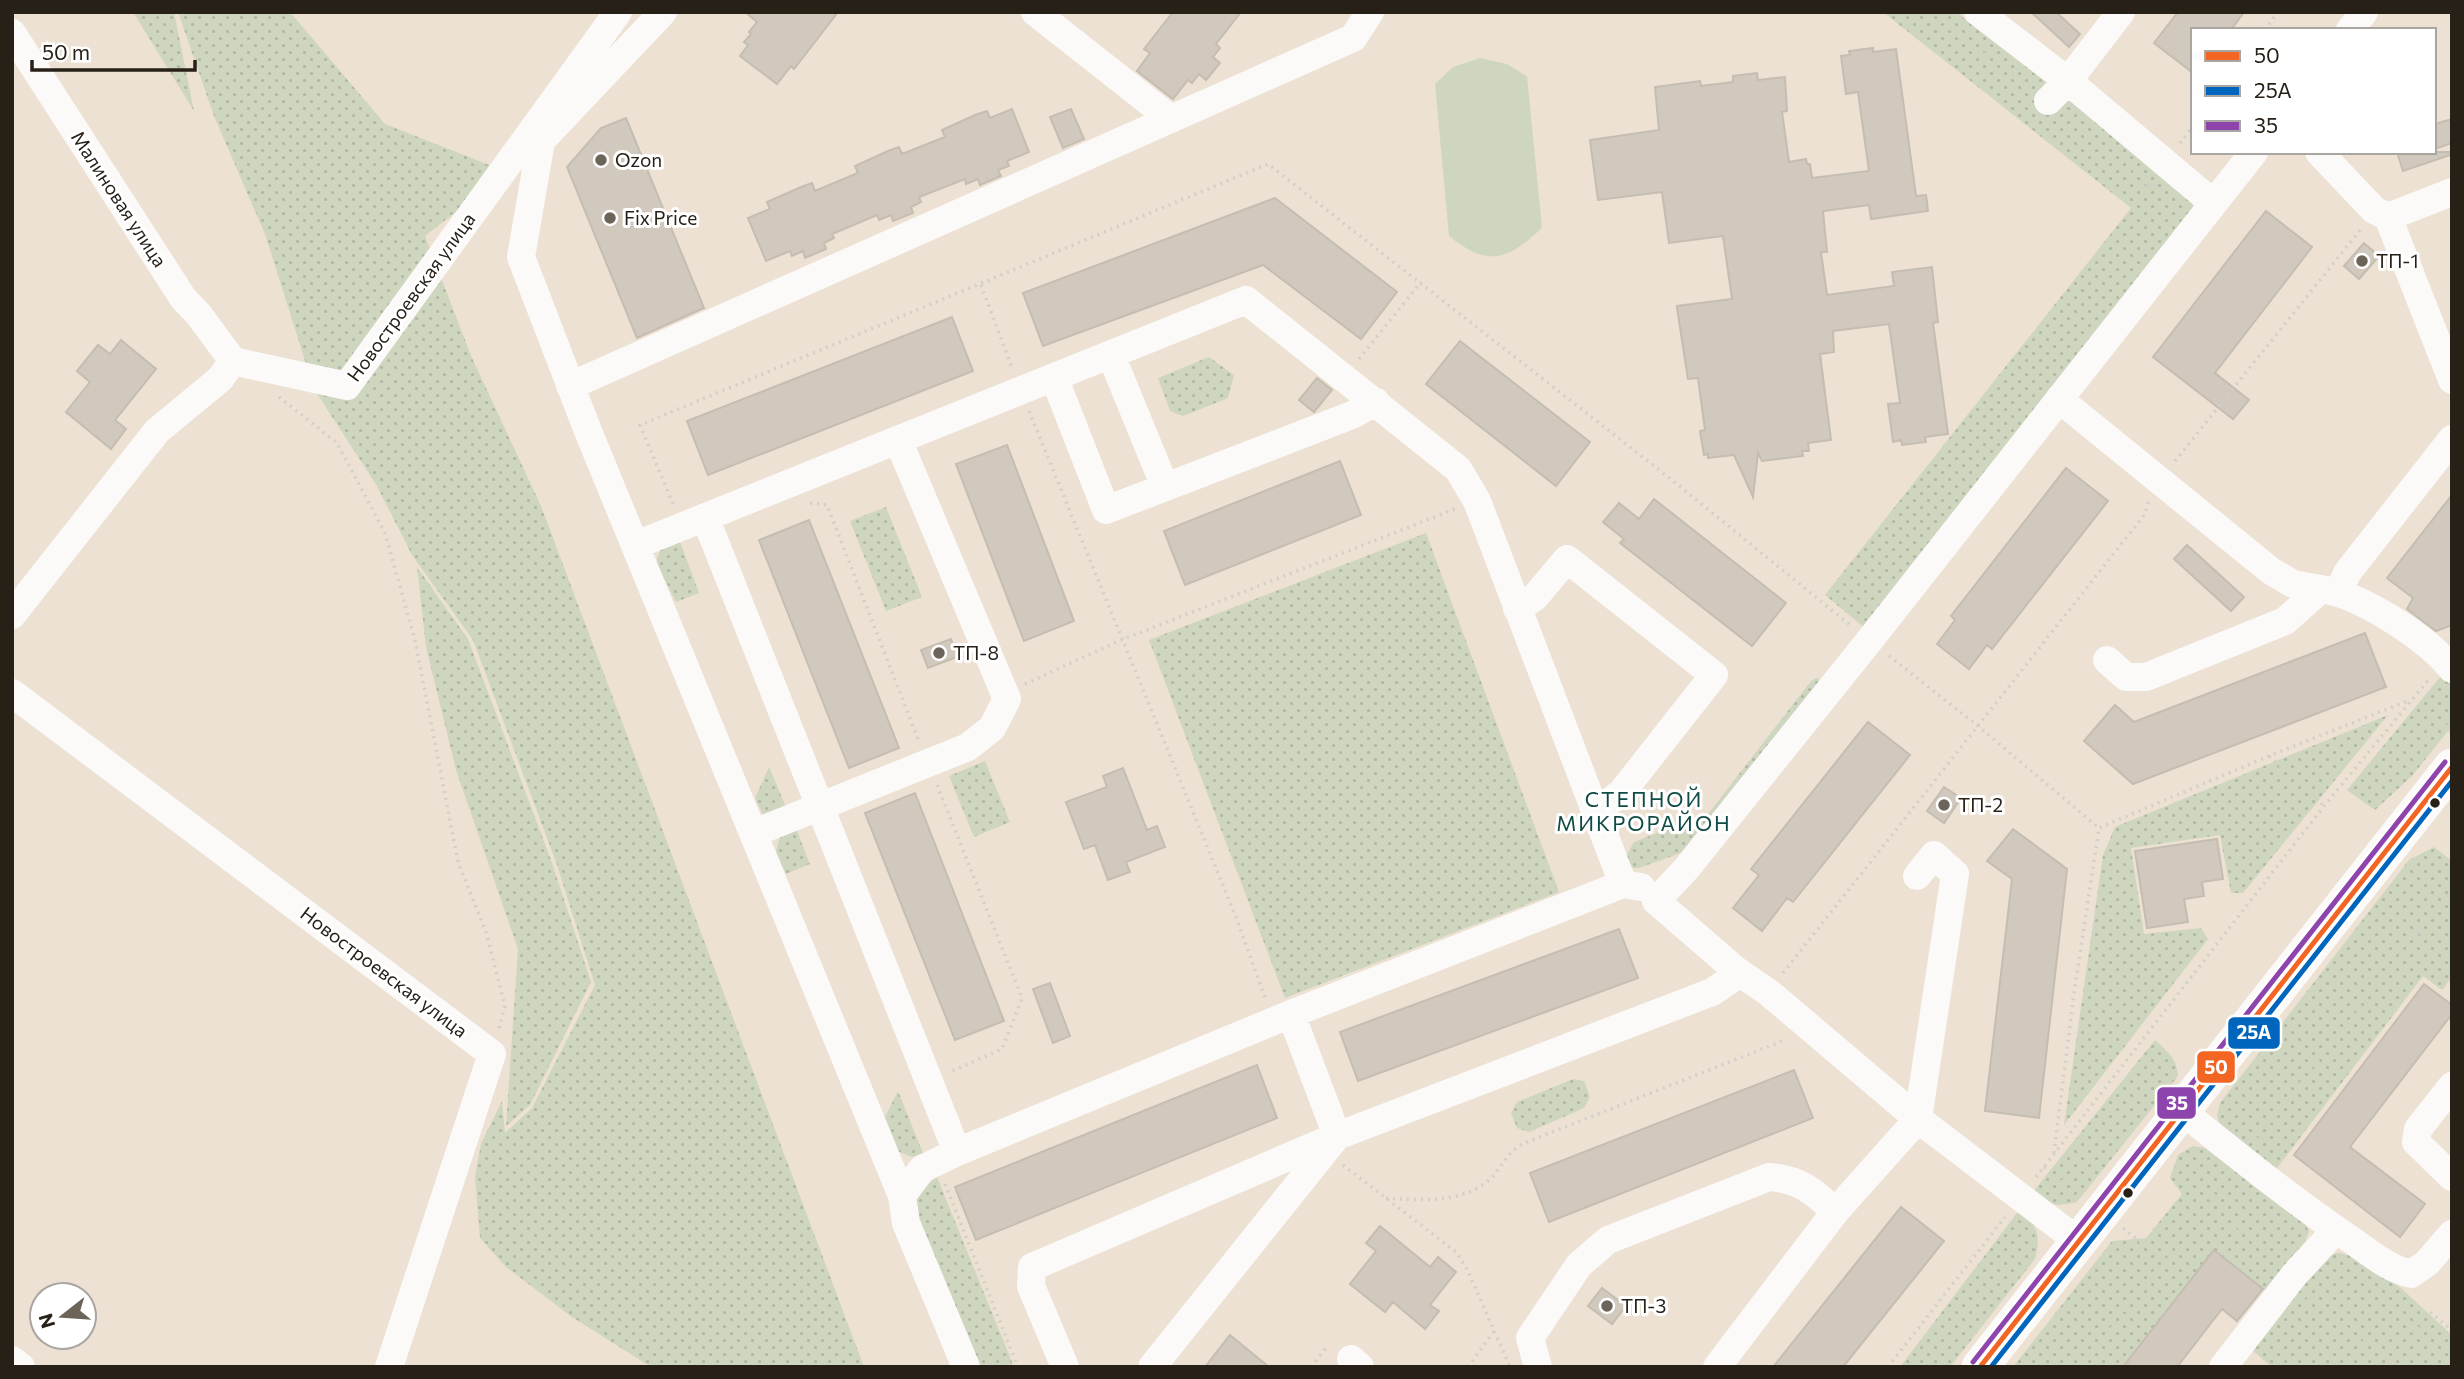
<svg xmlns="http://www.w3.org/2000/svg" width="2464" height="1379" font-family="Commissioner,sans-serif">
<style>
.green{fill:url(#green-dots)}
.pitch{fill:#cfd6bf}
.building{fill:#d2c9be;stroke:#c5bdb1;stroke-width:2}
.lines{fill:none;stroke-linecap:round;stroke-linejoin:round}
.path{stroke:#d2cfca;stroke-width:3.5;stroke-dasharray:2 5;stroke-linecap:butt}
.minor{stroke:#fcfaf8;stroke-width:28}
.major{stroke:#fcfaf8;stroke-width:37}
.bus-1-casing{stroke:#fff;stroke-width:10}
.bus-2-casing{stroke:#fff;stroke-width:10}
.bus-3-casing{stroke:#fff;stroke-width:10}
.bus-1{stroke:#f26522;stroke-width:5}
.bus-2{stroke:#0065bd;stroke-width:5}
.bus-3{stroke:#8e44ad;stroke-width:5}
.poi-dot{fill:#6c6458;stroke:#fff;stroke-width:2.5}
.bus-dot{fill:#272017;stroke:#fff;stroke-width:2.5}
.labels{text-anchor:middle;stroke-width:6;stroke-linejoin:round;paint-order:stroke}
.poi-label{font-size:19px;fill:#272017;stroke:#fff;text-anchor:start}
.street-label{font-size:19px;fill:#272017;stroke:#fff}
.neighbourhood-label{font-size:21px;letter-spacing:2px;fill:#104c46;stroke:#fff}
.line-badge{stroke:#fff;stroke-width:2.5}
.badge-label{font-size:19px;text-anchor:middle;font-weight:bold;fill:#fff}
</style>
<defs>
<pattern id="green-dots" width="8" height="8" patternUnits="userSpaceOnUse" patternTransform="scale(1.75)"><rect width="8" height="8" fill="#cfd6bf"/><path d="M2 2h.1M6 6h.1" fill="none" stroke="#b2b7a3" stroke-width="1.8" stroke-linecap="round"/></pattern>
</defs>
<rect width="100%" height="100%" fill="#ece1d2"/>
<path class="green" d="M133 12H174L194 111Z
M178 12H290L385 124 507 172 425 236 472 358 541 506 864 1367H651L572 1317 506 1267 480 1238 475 1176 481 1144 502 1101 505 1133 532 1108 595 985 556 862 473 640 412 555 377 486 314 389 265 234 214 116Z
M1883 12H1956L2186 192 2193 203 2192 214 1866 629 1825 595 2131 208Z
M1209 357 1234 375 1228 398 1183 416 1170 411 1158 378Z
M886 507 922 597 886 611 850 521Z
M1426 533 1559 892 1285 998 1149 640Z
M679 539 699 593 676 602 656 562 661 547Z
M417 567 468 639 551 860 591 982 530 1105 506 1126 518 949 456 770 426 647Z
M2445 671 2452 677V726L2412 776 2375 810 2347 790Z
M1816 678 1821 680 1689 850 1639 868H1633L1626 856 1634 842 1684 822 1698 827 1811 681Z
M2388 715 2243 893H2231L2220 835 2131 848 2144 934 2201 928 2208 939 2064 1125 2103 855 2115 827Z
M985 761 1010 822 974 837 949 776Z
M769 767 788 812 765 819 755 798Z
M795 826 810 864 786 874 776 851 781 832Z
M2434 847 2452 861V977L2442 990 2423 976 2274 1172 2220 1127 2217 1115 2220 1103 2409 860Z
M2155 1040C2167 1051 2177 1058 2178 1076L2077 1202C2056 1207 2050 1206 2032 1193Z
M1573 1079 1584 1081 1590 1097 1584 1108 1529 1132 1517 1128 1511 1113 1517 1102Z
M898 1091 923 1153 912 1157 895 1150 883 1121Z
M2193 1146 2205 1148 2304 1222 2309 1231 2305 1242 2265 1291 2214 1251 2123 1367H2013L2112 1241 2146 1238 2182 1194 2170 1178 2178 1155Z
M937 1177 1014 1367H975L915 1215C917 1193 920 1190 937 1177Z
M2020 1209C2038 1227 2041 1234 2035 1259L1950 1367H1900Z
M2340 1253 2363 1259 2403 1290 2452 1335V1367H2353L2350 1365 2348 1367H2272L2246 1345 2324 1255Z"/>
<path class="pitch" d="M1480 58 1507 64 1527 76 1542 228C1507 260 1489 268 1449 236L1435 84 1453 67Z"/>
<path class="building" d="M745 12H838L794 69 791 66 777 84 740 56 748 45 744 42 751 34 749 32 757 22Z
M1173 12H1241L1216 44 1220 48 1213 57 1220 63 1206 80 1199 74 1192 83 1188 80 1173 99 1137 71 1150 53 1144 49Z
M2031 12H2056L2080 34 2069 47Z
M2178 12H2244L2231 30H2193V73L2154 43Z
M1873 48V52L1896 49 1916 196 1926 195 1928 211 1871 219 1869 205 1823 211 1827 252H1821L1827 295 1894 286 1892 272 1932 267 1938 322 1933 323 1948 434 1925 437 1926 442 1902 445 1901 440 1893 442 1888 404 1900 403 1889 324 1833 331 1834 352 1820 354 1831 440 1808 443 1809 451H1802L1803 456 1762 461 1758 453 1753 497 1734 455 1708 458V454L1704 455 1700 431 1705 430 1698 378 1688 379 1677 308V306L1732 299 1723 236 1669 243 1662 192 1598 200 1590 140 1659 130 1655 87 1700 81 1701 86 1733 82V76L1757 73 1758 80 1785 77 1787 111 1782 112 1789 162 1806 159 1807 164H1810L1812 178 1869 171 1858 92 1846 94 1841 56 1850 55 1849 51Z
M1012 109 1029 152 1007 161 1009 166 998 170 1001 176 980 185 978 179 966 184 965 179 919 197 921 202 911 207 913 213 893 221 891 215 879 220 877 215 832 234 834 238 824 243 826 249 805 258 803 251 792 256 790 251 766 261 748 218 770 209 767 202 801 187 812 183 815 191 858 173 855 166 888 151 899 147 902 154 945 137 942 130 975 115 987 111 990 118Z
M1071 109 1084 139 1063 148 1050 117Z
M626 118 704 308 637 338 567 167 601 128Z
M2452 119V143L2434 149V124Z
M2397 152H2450V155L2403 171Z
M1275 198 1397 292 1361 339 1263 265 1043 346 1023 293Z
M2266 211 2312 247 2215 373 2249 400 2233 419 2153 357Z
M2364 243 2379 256 2359 279 2344 266Z
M952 317 973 371 708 475 687 421Z
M121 340 156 369 115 420 126 429 111 449 66 412 90 382 77 371 98 345 110 354Z
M1460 341 1590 442 1556 486 1426 384Z
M1317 378 1332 390 1314 412 1299 400Z
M1007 445 1074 621 1024 641 956 464Z
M1340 461 1361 515 1185 585 1164 531Z
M2066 468 2108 501 1992 649 1987 645 1969 669 1937 644 1955 620 1951 616Z
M2452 495V625L2436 631 2407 609 2413 598 2387 578Z
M1654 499 1786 603 1752 646 1620 543 1624 539 1603 522 1619 503 1639 519Z
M809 520 899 748 849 768 759 540Z
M2187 545 2244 597 2231 611 2174 559Z
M2365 633 2386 687 2133 784 2084 741 2115 705 2134 722Z
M951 639 957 657 928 668 921 650Z
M1868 722 1910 755 1793 902 1787 898 1762 931 1733 908 1759 875 1751 869Z
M1123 768 1147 830 1157 826 1165 847 1126 862 1130 872 1108 880 1095 845 1084 849 1066 802 1107 787 1103 776Z
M1944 787 1961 798 1944 823 1927 811Z
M915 793 1004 1021 955 1040 865 813Z
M2013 829 2067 869 2039 1118 1985 1111 2012 879 1987 861Z
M2217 839 2223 879 2202 882 2204 896 2184 899 2188 922 2147 928 2135 851Z
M1619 929 1638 978 1358 1081 1340 1032Z
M1050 983 1070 1036 1053 1043 1033 989Z
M2424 984 2452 1005V1014L2350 1147 2425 1204 2400 1237 2294 1155Z
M1257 1065 1277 1118 976 1240 955 1187Z
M1794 1070 1813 1118 1549 1222 1530 1173Z
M1901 1207 1944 1241 1843 1367H1773Z
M1380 1226 1430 1267 1438 1257 1456 1272 1430 1305 1439 1311 1425 1329 1393 1302 1385 1312 1350 1284 1376 1251 1366 1243Z
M2214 1250 2263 1289 2237 1321 2222 1309 2177 1367H2123Z
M1602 1288 1626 1306 1612 1324 1588 1306Z
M1230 1335 1269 1367H1205Z"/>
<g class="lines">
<path class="path" d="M1927 12 2030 87
M2450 12 2452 15
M2265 30 2278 12
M2066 116 2148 188 2151 184
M2180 143 2193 126
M981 285 1012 368
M1359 359 1421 282
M279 397 337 443 385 533 415 640 458 862 486 932 505 1006 499 1029
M1029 411 1236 917 1265 998
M2175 461 2361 229
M810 503 827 505 918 739
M673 504 640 425 1268 164 1667 476 1850 625
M1889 656 1978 726 2099 828
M1025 684 1121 640 1455 509
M2452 719 2446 726 2452 732
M2269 756 2324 806
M937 785 1022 998 1002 1049 952 1071
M1783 973 2145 514 2148 502
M2257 1139 2452 890
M2054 1153 2074 993 2099 828 2269 756 2410 700
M1343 1165 1456 1252 1467 1269 1510 1367
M2044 1167 2078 1194
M2036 1177 2324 806 2430 678
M945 1184 1018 1367
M1386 1198C1421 1200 1459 1204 1488 1181 1501 1170 1506 1153 1522 1144L1785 1040
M2208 1206 2275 1259
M2123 1228 2165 1261
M2307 1298 2398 1367
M2391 1361 2430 1312 2452 1330
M1311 1367 1326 1348 1328 1349
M1468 1367 1494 1331
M1888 1367 2005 1217
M2081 1367 2227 1179"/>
<path class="minor" d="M663 12 541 141 521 257 588 431 902 1196
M1035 12 1171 119
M1978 12 2068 81 2048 101
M2121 12 2068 81 2213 203
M2350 30 2364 12
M12 33 183 298 199 315 233 361
M2319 152 2374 210 2388 217 2452 192
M2388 217 2452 380
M1111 355 1165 487
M1054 377 1106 510 1352 415 1376 402
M570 386 1353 38 1370 12
M2059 399 2271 571 2293 584 2321 589
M705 517 957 1152
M636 545 1246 300 1458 469 1477 501 1623 884
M2339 592 2347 573 2452 439
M1517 609 1535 597 1567 559 1714 675 1622 792 1604 806 1595 811
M12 615 157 431 220 379 233 361 347 386 618 12
M2107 660 2126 677H2146L2285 621 2321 589C2361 595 2426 637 2452 669
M12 693 492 1054 389 1367
M754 833 968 747 992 728 1007 699 898 440
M2452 1086 2418 1129 2416 1142 2452 1177
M2182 1111C2237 1155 2292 1200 2350 1239 2370 1253 2387 1268 2411 1274L2427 1263 2452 1234
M2078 1241 1918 1119 1768 992 1737 971 1656 901 1686 869 1869 641 2254 152
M1351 1359 1360 1367
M12 1360 21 1367
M966 1367 906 1223 902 1196 922 1169 957 1152 1291 1014 1623 884 1641 887
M1065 1367 1031 1286 1032 1267 1337 1136 1712 992 1730 980 1737 971
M1152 1367 1337 1136 1291 1014
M1538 1367 1530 1338 1579 1265 1608 1240 1769 1177C1799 1179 1814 1191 1835 1212
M1717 1367 1835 1212 1918 1119 1955 874 1934 855 1917 876
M2223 1367 2295 1274 2336 1230"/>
<path class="major" d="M1980 1367 2452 767"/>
<g class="bus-1-casing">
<path id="bus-1" d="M1980 1367 2452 767"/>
</g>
<g class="bus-2-casing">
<path id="bus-2" d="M1991 1367 2452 781"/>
</g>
<g class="bus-3-casing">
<path id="bus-3" d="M1973 1362 2445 762"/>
</g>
<use href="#bus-1" class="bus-1"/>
<use href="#bus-2" class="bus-2"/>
<use href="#bus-3" class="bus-3"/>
</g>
<g class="poi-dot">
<circle cx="601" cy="160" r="7"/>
<circle cx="610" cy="218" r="7"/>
<circle cx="2362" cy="261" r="7"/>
<circle cx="939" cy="653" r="7"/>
<circle cx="1944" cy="805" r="7"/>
<circle cx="1607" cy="1306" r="7"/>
</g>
<g class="bus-dot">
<circle cx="2435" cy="803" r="6"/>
<circle cx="2128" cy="1193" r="6"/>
</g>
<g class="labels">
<g class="poi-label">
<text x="615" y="167">Ozon</text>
<text x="624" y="225">Fix Price</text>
<text x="2376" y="268">ТП-1</text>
<text x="953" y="660">ТП-8</text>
<text x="1958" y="812">ТП-2</text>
<text x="1621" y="1313">ТП-3</text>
</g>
<g class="street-label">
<text transform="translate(119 199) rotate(57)" y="7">Малиновая улица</text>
<text transform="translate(411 297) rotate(-54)" y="7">Новостроевская улица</text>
<text transform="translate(384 972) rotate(37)" y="7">Новостроевская улица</text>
</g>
<g class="neighbourhood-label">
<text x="1644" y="807">СТЕПНОЙ<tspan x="1644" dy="24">МИКРОРАЙОН</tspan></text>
</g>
</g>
<g class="line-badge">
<rect x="2227" y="1016" width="54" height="34" rx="7" fill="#0065bd"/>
<rect x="2196" y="1050" width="40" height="34" rx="7" fill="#f26522"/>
<rect x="2156" y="1086" width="41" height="34" rx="7" fill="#8e44ad"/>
</g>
<g class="badge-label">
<text x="2254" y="1039">25А</text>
<text x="2216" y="1074">50</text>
<text x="2177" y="1110">35</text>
</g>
<rect width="2464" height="1379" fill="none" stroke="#272017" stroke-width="28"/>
<rect x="2191" y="28" width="245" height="126" fill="#ffffff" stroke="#a9a6a2" stroke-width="2"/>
<rect x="2205" y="51" width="35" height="10" fill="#f26522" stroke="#a9a6a2" stroke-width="2"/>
<text x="2254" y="63" font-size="21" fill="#272017">50</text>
<rect x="2205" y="86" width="35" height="10" fill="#0065bd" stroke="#a9a6a2" stroke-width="2"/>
<text x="2254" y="98" font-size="21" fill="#272017">25А</text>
<rect x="2205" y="121" width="35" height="10" fill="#8e44ad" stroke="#a9a6a2" stroke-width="2"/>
<text x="2254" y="133" font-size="21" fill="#272017">35</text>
<g transform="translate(63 1316) rotate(253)"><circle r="33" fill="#ffffff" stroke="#a9a6a2" stroke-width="2"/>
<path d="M0-5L12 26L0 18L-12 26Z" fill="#6c6458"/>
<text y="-10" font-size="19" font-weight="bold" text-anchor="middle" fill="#272017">N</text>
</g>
<path d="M32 60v10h163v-10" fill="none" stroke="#272017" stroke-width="3.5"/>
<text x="42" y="60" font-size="21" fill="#272017" stroke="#ffffff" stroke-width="5" paint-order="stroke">50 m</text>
</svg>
